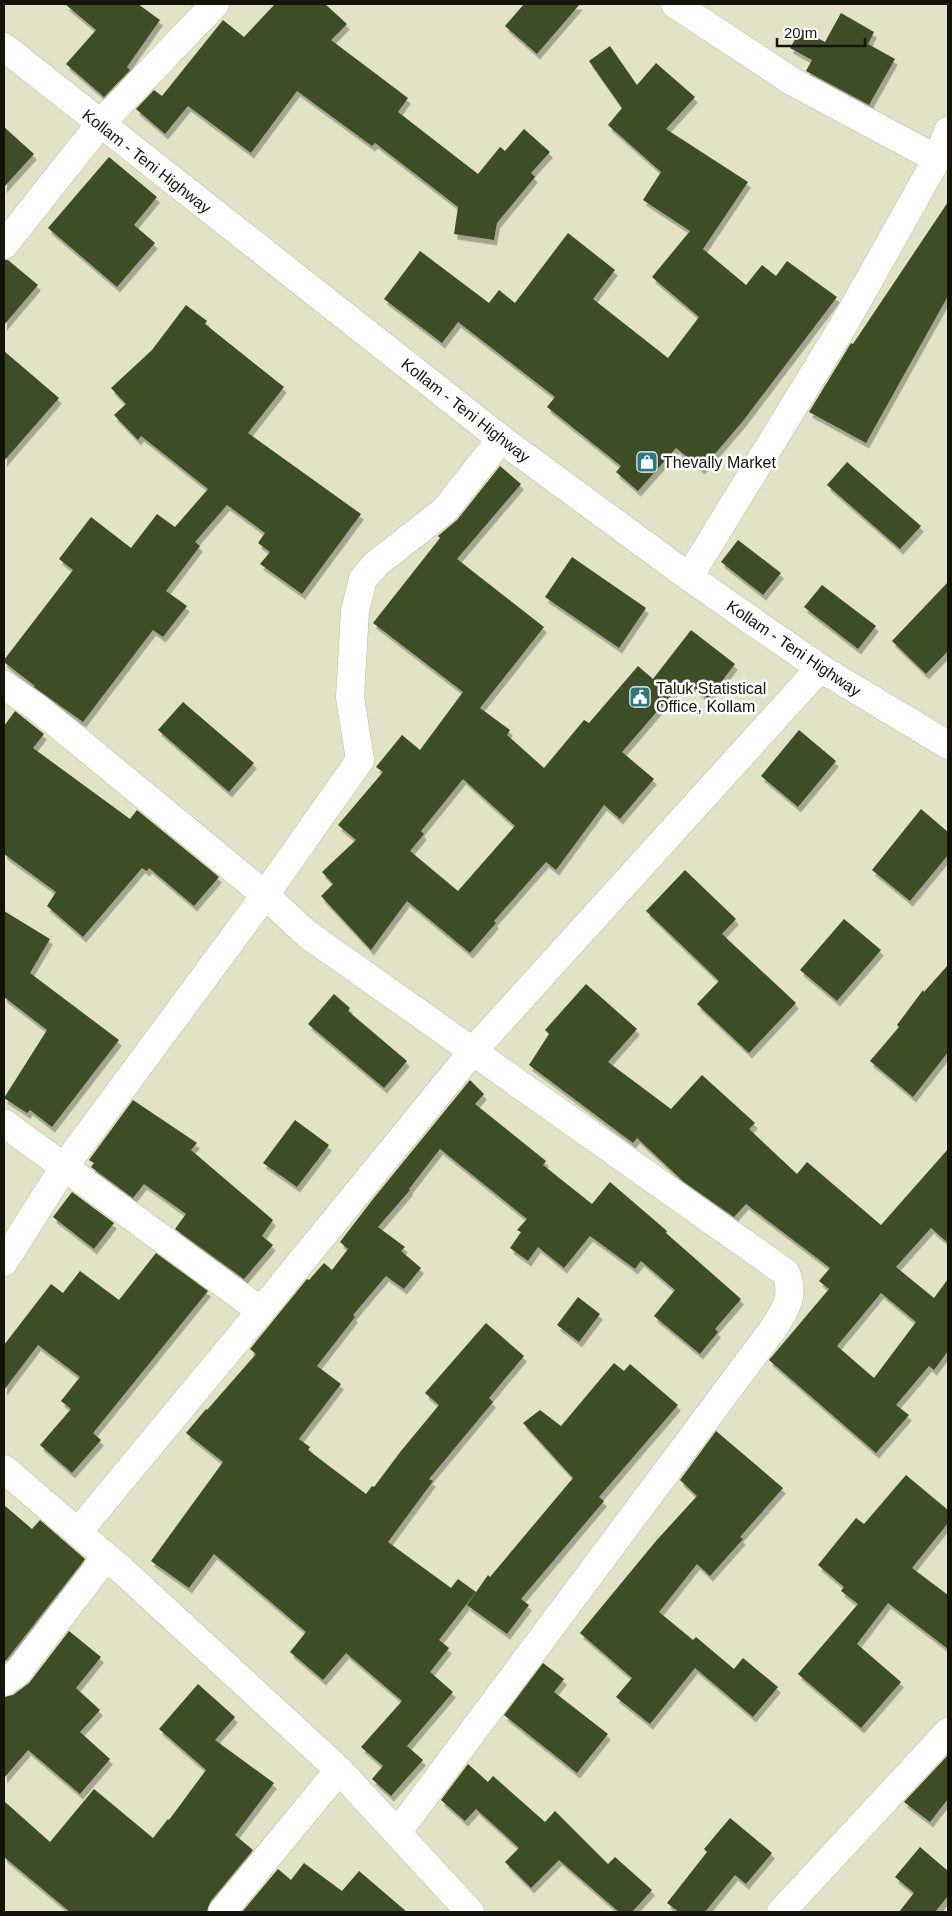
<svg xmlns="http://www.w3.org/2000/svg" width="952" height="1916" font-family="Arial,sans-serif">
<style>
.building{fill:#3d4d26;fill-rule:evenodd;filter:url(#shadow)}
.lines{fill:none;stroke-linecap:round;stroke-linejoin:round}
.minor-casing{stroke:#b9ba9f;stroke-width:29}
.primary-casing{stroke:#b9ba9f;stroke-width:29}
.minor{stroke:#fff;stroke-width:28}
.primary{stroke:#fff;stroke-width:28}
.labels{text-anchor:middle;stroke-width:5;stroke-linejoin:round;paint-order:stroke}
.street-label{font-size:16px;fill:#14140b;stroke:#fff}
.poi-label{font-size:16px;fill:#14140b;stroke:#fff;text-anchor:start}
</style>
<defs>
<filter id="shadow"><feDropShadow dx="3" dy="5.5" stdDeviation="0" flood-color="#0004"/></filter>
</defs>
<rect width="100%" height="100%" fill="#e1e2c6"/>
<path class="building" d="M65 4H138L160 20 127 67 130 70 104 97 66 64 96 30Z
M275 4H325L347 24 331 40 408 98 398 112 478 174 500 147 505 151 524 129 550 152 531 173 535 177 497 223 494 240 454 234 458 207 375 143 372 146 297 91 251 153 188 106 165 134 136 109 154 90 162 96 223 20 244 37Z
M524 4H580L537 54 505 26Z
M841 13 874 32 868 44 895 59 869 105 806 71 812 60 790 48 801 29 825 42Z
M610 46 637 85 656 63 695 97 666 129 748 182 703 249 746 285 762 265 776 276 787 261 837 297 743 421 702 469 676 448 638 491 616 472 621 466 547 407 555 397 458 322 442 343 384 299 420 251 489 303 499 290 515 303 568 233 615 270 593 299 668 358 699 317 652 277 690 231 643 200 661 172 608 125 622 108 589 61Z
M4 127 34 154 4 187Z
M109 157 157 197 134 225 155 243 117 287 48 228Z
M948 202V296L866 443 809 412 851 343 853 344Z
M4 260H8L38 285 4 325Z
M186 305 207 321 205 324 284 387 248 433 361 514 302 594 260 564 270 552 258 543 265 533 227 505 195 542 200 546 166 591 187 606 163 637 153 630 83 722 34 687 35 686 4 662V660L73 570 59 559 91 517 131 548 157 514 175 527 208 489 141 436 138 440 114 415 126 404 111 388 152 350Z
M4 351 59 398 4 461Z
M847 462 921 526 900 549 827 485Z
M500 466 521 484 457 559 544 627 480 708 510 730 507 735 544 768 584 720 589 723 638 666 653 679 691 630 735 664 708 699 684 680 622 752 654 779 620 819 604 805 556 870 546 862 494 921 496 923 470 953 407 901 371 950 321 896 333 884 322 872 356 840 338 825 383 772 376 767 402 735 420 750 463 692 373 623 440 538 438 536 457 520ZM463 779 515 826 458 891 410 851 424 834 421 831Z
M738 540 781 573 763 595 721 562Z
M572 557 646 608 619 648 545 597Z
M948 582V651L926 674 892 641Z
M822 585 876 626 858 649 804 607Z
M183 702 254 763 229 792 158 730Z
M15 711 44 734 33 748 130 819 137 810 219 877 194 906 149 868 147 871 142 868 83 937 47 906 56 892 4 854V726Z
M799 730 836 761 798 807 761 776Z
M921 809 948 832V855L910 901 872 870Z
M685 870 736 919 722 934 796 1003 749 1053 697 1004 719 981 646 911Z
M4 911 50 939 30 973 119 1040 52 1127 30 1110 27 1113 4 1098 47 1030 4 997Z
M844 919 881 950 837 1001 800 970Z
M948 965V1052L913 1097 870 1061 899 1027 897 1025 923 990 924 992Z
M586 984 637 1029 608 1062 671 1109 702 1075 755 1123 749 1129 797 1174 807 1162 881 1225 948 1149V1243L931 1228 896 1267 934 1298 948 1279V1351L934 1370 929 1366 896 1405 909 1415 876 1453 769 1360 829 1289 819 1281 830 1268 746 1204 734 1217 684 1182 637 1138 633 1143 529 1065 549 1034 545 1030ZM881 1293 916 1322 874 1378 837 1346Z
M334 994 350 1008 348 1011 407 1061 384 1088 308 1024Z
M470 1080 484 1094 475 1104 546 1161 543 1165 592 1204 610 1182 667 1231 666 1233 741 1299 715 1329 718 1332 700 1354 654 1316 675 1290 641 1261 635 1269 590 1236 564 1268 538 1247 528 1261 510 1248 521 1232 517 1230 527 1219 440 1149 409 1189 410 1190 378 1227 405 1247 401 1251 421 1268 404 1289 386 1276 353 1315 355 1317 317 1366 341 1384 299 1439 310 1447 308 1450 366 1494 372 1486 374 1487 401 1451 439 1405 425 1393 486 1323 524 1356 489 1398 493 1402 429 1479 433 1481 388 1542 451 1588 458 1579 476 1592 439 1640 449 1648 430 1672 453 1692 407 1746 423 1760 391 1796 372 1779 383 1766 361 1747 402 1701 346 1653 323 1680 290 1652 306 1632 214 1554 189 1588 151 1561 223 1462 186 1433 206 1409 207 1410 256 1354 250 1349 307 1279 309 1280 324 1263 332 1270 348 1249 340 1242 373 1199Z
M133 1100 197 1143 191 1150 273 1220 262 1236 273 1245 244 1279 175 1229 186 1214 144 1184 133 1198 91 1167 94 1163 89 1160Z
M295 1120 329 1145 297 1187 263 1163Z
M72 1192 114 1223 94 1249 53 1217Z
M156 1253 208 1291 93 1433 101 1440 72 1473 40 1445 71 1409 61 1401 80 1377 38 1345 4 1390V1345L51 1284 63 1293 80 1271 119 1300Z
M578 1297 600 1314 579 1342 557 1325Z
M614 1363 624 1371 630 1364 678 1405 599 1497 604 1501 521 1599 529 1605 507 1634 467 1605 488 1575 490 1577 573 1478 523 1423 540 1410 561 1426Z
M716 1431 783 1488 740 1537 743 1539 710 1576 697 1564 659 1612 693 1640 696 1637 734 1669 743 1658 778 1687 753 1717 695 1668 650 1724 616 1697 632 1678 580 1633 656 1541 697 1496 680 1480Z
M906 1475 948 1510V1523L912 1568 948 1595V1649L888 1603 857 1644 901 1682 861 1728 798 1674 858 1604 841 1591 844 1587 818 1565 856 1518 864 1524Z
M4 1505 32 1529 40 1520 85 1559 4 1663Z
M69 1631 101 1657 76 1688 100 1710 80 1732 110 1759 80 1794 28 1750 4 1778V1697L13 1695 29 1683Z
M543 1663 564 1679 554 1692 608 1734 577 1773 504 1715Z
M198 1684 235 1717 215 1740 274 1783 235 1835 253 1850 210 1902 207 1912H70L4 1857V1801L50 1842 94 1789 153 1838 168 1819 169 1820 206 1770 159 1729Z
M948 1755V1799L930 1822 904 1802Z
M468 1764 488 1782 493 1776 545 1822 555 1811 608 1864 615 1857 652 1890 632 1912H619L559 1860 531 1888 505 1862 519 1848 476 1809 465 1821 441 1800Z
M730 1818 772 1853 746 1884 735 1875 705 1912H679L667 1903 707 1852 704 1849Z
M920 1847 948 1871V1896L935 1912H899L914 1893 895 1877Z
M304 1863 342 1891 359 1871 407 1912H242L278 1869 291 1880Z"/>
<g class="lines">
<g class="minor-casing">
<path id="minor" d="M675 4 793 82 937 159
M4 245 100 124 215 4
M689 577 846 321 937 159 948 131
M4 685 36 707 66 731 265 895 307 934 786 1273C795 1296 786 1309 773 1329L397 1833
M4 1123 261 1311
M4 1262 64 1167 265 895 360 760 350 697 355 611 363 579 376 564 445 510 501 439
M4 1469 123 1571 339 1770 470 1912
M78 1532 261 1311 473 1051 820 668
M4 1682 17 1673 106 1557
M222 1912 339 1770
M781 1912 948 1732"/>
</g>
<g class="primary-casing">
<path id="primary" d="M4 47 501 439 689 577 820 668 948 745"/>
</g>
<use href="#minor" class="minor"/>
<use href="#primary" class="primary"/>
</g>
<defs>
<g id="shop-square" transform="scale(1.125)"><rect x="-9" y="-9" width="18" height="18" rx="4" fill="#2f787f" stroke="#fff"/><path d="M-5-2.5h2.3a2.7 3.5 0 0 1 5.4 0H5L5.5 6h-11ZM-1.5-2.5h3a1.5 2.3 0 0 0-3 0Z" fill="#fff"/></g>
<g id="civic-square" transform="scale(1.125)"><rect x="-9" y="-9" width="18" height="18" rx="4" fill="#2f787f" stroke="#fff"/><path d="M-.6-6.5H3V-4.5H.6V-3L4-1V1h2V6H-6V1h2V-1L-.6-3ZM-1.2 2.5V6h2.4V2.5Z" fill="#fff"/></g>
</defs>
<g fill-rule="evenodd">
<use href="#shop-square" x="647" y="462"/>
<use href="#civic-square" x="640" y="697"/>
</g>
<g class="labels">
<g class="street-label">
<text transform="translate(147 161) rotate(38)" y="6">Kollam - Teni Highway</text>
<text transform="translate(466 410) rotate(38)" y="6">Kollam - Teni Highway</text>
<text transform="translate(794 648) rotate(34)" y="6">Kollam - Teni Highway</text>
</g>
<g class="poi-label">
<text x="663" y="468">Thevally Market</text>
<text x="656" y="694">Taluk Statistical<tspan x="656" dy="18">Office, Kollam</tspan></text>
</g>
</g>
<rect width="952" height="1916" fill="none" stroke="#14140b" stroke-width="10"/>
<path d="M777 38v8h88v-8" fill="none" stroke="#14140b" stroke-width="2.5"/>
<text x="784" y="38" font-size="15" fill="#14140b" stroke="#ffffff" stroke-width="4" paint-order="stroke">20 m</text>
</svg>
